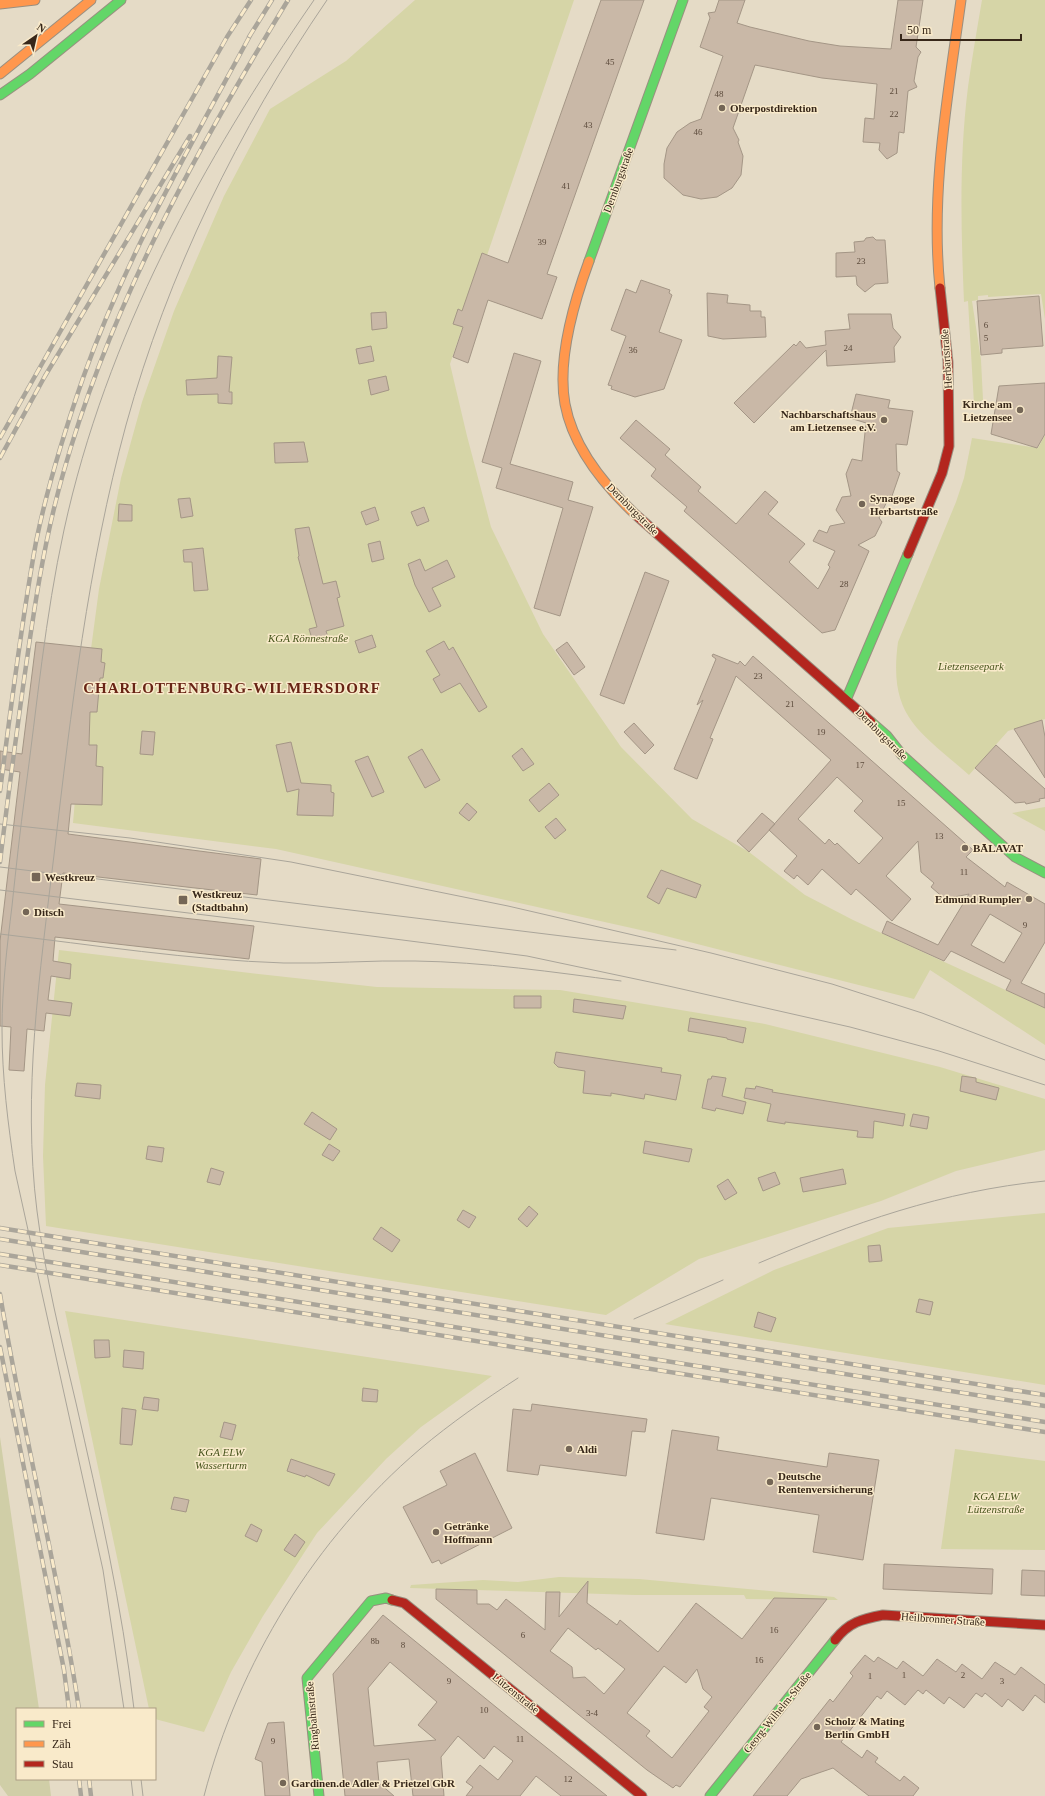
<svg xmlns="http://www.w3.org/2000/svg" width="1045" height="1796" font-family="'Times New Roman',serif">
<style>
.green{fill:#d6d5a7}
.cemetery{fill:#d0cea7}
.building{fill:#c9b8a7;stroke:#a49686;fill-rule:evenodd}
.lines{fill:none;stroke-linecap:round;stroke-linejoin:round}
.fast-casing{stroke:#998f80;stroke-width:11}
.slow-casing{stroke:#998f80;stroke-width:11}
.jam-casing{stroke:#998f80;stroke-width:11}
.fast{stroke:#63d668;stroke-width:9}
.slow{stroke:#ff974d;stroke-width:9}
.jam{stroke:#b3261e;stroke-width:9}
.tram{stroke:#aaa59a;stroke-width:1}
.rail-casing{stroke:#aaa59a;stroke-width:4.5}
.rail{stroke:#f9eaca;stroke-width:3;stroke-dasharray:9;stroke-linecap:butt}
.poi-dot{fill:#746656;stroke:#f9eaca;stroke-width:1.5}
.labels{text-anchor:middle;stroke-width:3;stroke-linejoin:round;paint-order:stroke}
.number-label{font-size:9px;fill:#5c4b3c}
.poi-label{font-size:11px;font-weight:bold;fill:#372719;stroke:#f9eaca;text-anchor:start}
.street-label{font-size:11px;fill:#372719;stroke:#f9eaca}
.park-label{font-size:11px;font-style:italic;fill:#49561e;stroke:#f9eaca}
.district-label{font-size:15px;font-weight:bold;letter-spacing:1px;fill:#682415;stroke:#f9eaca}
</style>
<rect width="100%" height="100%" fill="#e5dbc6"/>
<path class="green" d="M415 0H574L450 364 467 436 491 527 543 634 621 747 692 819 749 852 805 895 853 920 1045 1008V1045L930 970 914 999 654 933 276 849 73 823 83 709 99 589 121 478 142 402 174 311 224 196 270 109 346 61Z
M982 0H1045V319L1041 294 988 297V295L978 296V300L972 301 981 360 983 400 974 404 968 301 964 302C961 230 959 158 968 87 972 58 977 29 982 0Z
M1045 435V719L1008 731 969 775C918 730 888 717 898 642L956 502 964 478 972 438 1038 448Z
M1045 807V831L1012 813Z
M59 950 250 973 377 987 560 990 765 1024 940 1067 1045 1099V1150L956 1171 881 1201 699 1259 606 1315 46 1226 43 1156 45 1085Z
M1045 1213V1385L665 1324 774 1270 888 1228Z
M65 1311 492 1376 421 1427 386 1459 317 1533 263 1616 231 1672 204 1732 155 1719V1709H149Z
M955 1449 1045 1461V1550L941 1549Z
M559 1577 639 1579 834 1597 838 1600 746 1599 744 1595H635L410 1588 411 1585 483 1580 518 1582Z"/>
<path class="cemetery" d="M0 1437 39 1709H17V1779H49L51 1796H8L0 1785Z"/>
<path class="building" d="M601 0H644L547 274 557 277 542 319 488 300 468 363 453 357 463 327 453 324 458 309 462 311 482 253 508 263Z
M719 0H745L737 23 750 27 809 41 840 46 891 49 898 0H923L916 47 921 52 918 57 914 81 917 87 908 91 904 133 899 132 897 153 887 159 879 150 880 143 863 142 865 118 874 119 877 84 822 78 755 65 733 128 739 140 738 142 743 156 741 175 732 188 717 197 701 199 683 195 664 178V164L667 148 677 132 690 123 701 119 723 56 700 47 710 18 708 13 715 12Z
M873 237 876 240H885L888 283 875 284 865 292 857 285 856 276 836 277V253L855 252 854 242 864 241 866 238Z
M641 280 670 290 669 293 672 295 659 332 682 340 664 389 635 397 611 389 612 386 608 385 626 336 611 330 626 289 636 293Z
M707 293 728 295 727 303 750 305V311H761V317H765L766 337 723 339 708 336Z
M1039 296 1043 346 1002 349V353L981 355 977 301Z
M386 312 387 328 372 330 371 313Z
M848 314H891L893 328 901 337 894 347 895 362 827 366 826 350 754 423 734 403 794 344 796 346 800 341 806 348 826 345 825 331 850 329Z
M371 346 374 361 359 364 356 349Z
M514 353 541 361 510 464 573 482 568 500 593 507 560 616 534 608 563 508 496 488 502 468 482 462Z
M218 356 232 357 229 392H232V404L218 403V394L187 395 186 380 217 378Z
M386 376 389 390 371 395 368 380Z
M1045 383V434L1037 448 991 434 999 386Z
M856 394 890 400 888 408 913 411 907 445 896 444 897 471 900 473 892 496 890 495 879 518 882 522 875 536 858 545 869 551 835 630 822 633 684 511 687 507 651 476 656 469 620 438 636 420 670 449 665 455 701 487 698 491 736 524 765 491 778 502 768 514 805 544 789 562 818 589 830 567 828 565 835 551 813 541 819 530 827 533 830 526 845 523 836 510 842 497 851 496 846 474 852 459 862 461 866 423 850 418Z
M304 442 308 462 275 463 274 443Z
M190 498 193 516 181 518 178 499Z
M119 504 132 505V521H118Z
M375 507 379 520 366 525 361 512Z
M424 507 429 521 417 526 411 512Z
M309 527 323 584 336 581 340 597 337 598 344 626 326 631 328 637 313 642 309 629 317 627 298 557 299 556 295 529Z
M380 541 384 559 372 562 368 544Z
M203 548 208 590 194 591 192 562H184L183 550Z
M420 559 425 571 447 560 455 577 432 588 441 606 429 612 415 585 408 564Z
M645 572 669 581 624 704 600 695Z
M372 635 376 647 359 653 355 641Z
M444 641 449 650 453 647 487 707 479 712 460 683 441 693 433 679 440 675 426 651Z
M36 642 102 649 101 662 105 663 103 678H100L97 712H90L89 745H97L96 766 103 767 102 805 71 804 68 834 261 859 257 895 63 873 59 904 254 926 249 959 55 937 53 961 71 964 70 979 51 976 48 1000 72 1003 70 1016 46 1013 44 1031 27 1029 24 1071 9 1070 11 1027 0 1026V941L20 772 0 769V751L22 754Z
M567 642 585 667 574 675 556 650Z
M713 654 738 664 740 661 745 666 753 656 973 850 966 857 1005 887 1007 882 1045 904V942L1021 983 1045 994V1008L1006 990 1011 980 951 951 944 961 882 933 887 921 938 945 969 894 945 899 931 887 934 883 921 872 918 841 886 876 911 899 892 921 856 889 851 895 822 869 808 885 797 875 794 879 784 871 797 856 769 830 831 760 736 676 710 738 713 739 697 779 674 769 703 700 697 705 716 659 712 656ZM837 777 863 801 854 811 883 838 859 864 837 843 835 845 829 839 825 844 798 819ZM990 914 1022 933 1004 963 971 945Z
M1042 720 1045 737V778L1014 729Z
M634 723 654 745 645 754 624 732Z
M142 731 155 732 153 755 140 754Z
M291 742 301 783 331 785V792L334 793 333 816 297 815 299 789 287 792 276 745Z
M996 745 1045 789V798L1039 799 1040 801 1026 804 1025 802 1015 803 975 768Z
M522 748 534 764 523 771 512 756Z
M422 749 440 780 425 788 408 757Z
M368 756 384 792 372 797 355 761Z
M549 783 559 795 539 812 529 800Z
M467 803 477 812 469 821 459 813Z
M762 813 775 824 749 852 737 841Z
M556 818 566 830 555 839 545 827Z
M661 870 701 885 696 898 667 888 659 904 647 897Z
M514 996H541V1008H514Z
M574 999 626 1006 623 1019 573 1012Z
M690 1018 746 1028 743 1043 727 1039V1038L688 1031Z
M556 1052 662 1068 661 1072 681 1075 676 1100 645 1094 644 1099 611 1093V1096L583 1093 585 1071 558 1067 554 1063Z
M712 1076 726 1078 722 1096 746 1102 743 1114 716 1108 715 1111 702 1108 708 1079H711Z
M962 1076 976 1078V1082L999 1088 996 1100 960 1091Z
M77 1083 101 1085 100 1099 75 1096Z
M756 1086 773 1090 772 1092 905 1114 903 1126 874 1121 873 1138 857 1137 858 1131 785 1122V1124L767 1121 771 1104 744 1098 746 1088 755 1089Z
M312 1112 337 1129 330 1140 304 1124Z
M913 1114 929 1117 927 1129 910 1126Z
M645 1141 692 1149 689 1162 643 1153Z
M329 1144 340 1151 333 1161 322 1155Z
M148 1146 164 1148 162 1162 146 1159Z
M211 1168 224 1172 220 1185 207 1182Z
M843 1169 846 1184 803 1192 800 1178Z
M775 1172 780 1184 763 1191 758 1178Z
M728 1179 737 1193 725 1200 717 1186Z
M529 1206 538 1214 527 1227 518 1219Z
M463 1210 476 1217 469 1228 457 1220Z
M381 1227 400 1240 392 1252 373 1239Z
M880 1245 882 1261 869 1262 868 1246Z
M919 1299 933 1302 930 1315 916 1312Z
M758 1312 776 1318 771 1332 754 1327Z
M94 1340H109L110 1357 95 1358Z
M124 1350 144 1352 143 1369 123 1367Z
M363 1388 378 1390 377 1402 362 1401Z
M144 1397 159 1399 158 1411 142 1409Z
M532 1404 647 1419 645 1432 632 1431 626 1476 540 1465 538 1475 507 1471 513 1409 531 1411Z
M122 1408 136 1410 132 1445 120 1444Z
M224 1422 236 1425 232 1440 220 1437Z
M672 1430 719 1437 717 1450 827 1467 829 1453 879 1460 863 1560 813 1552 819 1515 711 1498 704 1540 656 1533Z
M475 1453 512 1528 441 1564 439 1560 432 1563 403 1507 447 1485 440 1471Z
M291 1459 335 1474 329 1486 306 1475 305 1477 287 1471Z
M174 1497 189 1500 186 1512 171 1509Z
M251 1524 262 1530 257 1542 245 1536Z
M295 1534 305 1542 295 1557 284 1550Z
M884 1564 993 1569 992 1594 883 1589Z
M1022 1570 1045 1571V1596L1021 1595Z
M588 1581 587 1603 617 1625 620 1620 658 1652 696 1603 742 1639 774 1598 827 1599 680 1787 676 1785 673 1788 647 1770 436 1599V1589L477 1590V1604H489L497 1610 506 1599 545 1630 546 1592H560L559 1617ZM568 1628 596 1650 598 1648 625 1669 604 1694 585 1677 573 1678 572 1667 550 1651ZM664 1666 686 1683 697 1669 703 1689 712 1697 704 1707 709 1711 672 1758 646 1736 650 1731 627 1713Z
M383 1615 507 1716 607 1796H561L536 1776 520 1796H466L473 1787 466 1782 480 1765 498 1780 513 1761 494 1746 484 1759 458 1736 441 1757 444 1796H413L409 1759 377 1762 379 1783 394 1796H345L333 1674ZM390 1662 437 1702 418 1725 436 1740 374 1746 368 1688Z
M865 1655 874 1662 878 1657 897 1669 903 1661 923 1676 937 1659 956 1672 962 1664 982 1679 995 1662 1015 1675 1021 1667 1045 1685V1703L1035 1695 1023 1711 1008 1699 1002 1707 985 1693 982 1697 976 1693 964 1708 949 1697 944 1704 926 1690 923 1694 918 1690 905 1705 887 1691 881 1699 877 1696 841 1742 862 1758 867 1750 878 1758 875 1762 900 1781 904 1776 919 1788 913 1796H869L833 1768 801 1779 787 1796H753L830 1699 833 1702 853 1676 850 1673Z
M284 1722 290 1796H265L262 1762 255 1759 268 1723Z"/>
<g class="lines">
<g class="fast-casing">
<path id="fast" d="M0 95 30 74 121 0
M589 261 683 0
M846 700 908 554
M871 722 887 736 902 755 1015 857 1045 873
M319 1796 307 1678 371 1601 386 1598 392 1600
M710 1796 835 1640"/>
</g>
<g class="slow-casing">
<path id="slow" d="M0 4 35 0
M0 74 91 0
M589 261C574 302 557 360 565 404 573 447 605 486 636 515
M940 288C930 192 948 95 961 0"/>
</g>
<g class="jam-casing">
<path id="jam" d="M636 515 871 722
M908 554 942 473 949 446 948 362 940 288
M392 1600 404 1603 642 1796
M835 1640C849 1622 862 1619 883 1615L1045 1625"/>
</g>
<use href="#fast" class="fast"/>
<use href="#slow" class="slow"/>
<use href="#jam" class="jam"/>
<path class="tram" d="M0 824 130 838 291 862 508 906 711 953 832 984 922 1013 1045 1060
M0 867 676 950
M0 890 262 922 527 956 664 985 850 1027 939 1051 1045 1085
M0 934C94 945 189 960 284 963 328 964 371 960 415 961 484 962 553 972 621 981
M759 1263C853 1223 943 1191 1045 1181
M634 1319 723 1280
M124 1709 103 1570 15 1171C8 1124 2 1077 2 1029 2 988 7 947 12 906 16 868 20 831 25 794 37 706 45 617 64 530 106 337 202 162 314 0
M134 1709C122 1605 99 1504 76 1403 61 1339 45 1275 37 1211 22 1093 40 972 54 855 71 711 88 565 126 425 168 273 238 130 327 0
M131 1779 133 1796
M141 1779 143 1796
M204 1796C239 1662 315 1539 420 1449 451 1423 484 1400 518 1378"/>
<g class="rail-casing">
<path id="rail" d="M249 37 272 0
M0 438 227 37 251 0
M0 458 45 376 190 136
M0 791C11 708 21 624 36 542 47 488 65 430 83 378 126 256 191 145 252 32
M0 862C7 803 15 745 23 687 33 616 43 544 63 474 111 303 196 151 288 0
M0 1228 1045 1395
M0 1239 1045 1406
M0 1254 1045 1422
M0 1265 1045 1432
M0 1294C23 1433 58 1570 79 1709
M0 1347 64 1670 69 1709
M79 1779 81 1796
M89 1779 91 1796"/>
</g>
<use href="#rail" class="rail"/>
</g>
<g class="poi-dot">
<circle cx="722" cy="108" r="4"/>
<circle cx="1020" cy="410" r="4"/>
<circle cx="884" cy="420" r="4"/>
<circle cx="862" cy="504" r="4"/>
<circle cx="965" cy="848" r="4"/>
<rect x="31" y="872" width="10" height="10" rx="2"/>
<circle cx="1029" cy="899" r="4"/>
<rect x="178" y="895" width="10" height="10" rx="2"/>
<circle cx="26" cy="912" r="4"/>
<circle cx="569" cy="1449" r="4"/>
<circle cx="770" cy="1482" r="4"/>
<circle cx="436" cy="1532" r="4"/>
<circle cx="817" cy="1727" r="4"/>
<circle cx="283" cy="1783" r="4"/>
</g>
<g class="labels">
<g class="number-label">
<text x="610" y="65">45</text>
<text x="894" y="94">21</text>
<text x="719" y="97">48</text>
<text x="894" y="117">22</text>
<text x="588" y="128">43</text>
<text x="698" y="135">46</text>
<text x="566" y="189">41</text>
<text x="542" y="245">39</text>
<text x="861" y="264">23</text>
<text x="986" y="328">6</text>
<text x="986" y="341">5</text>
<text x="848" y="351">24</text>
<text x="633" y="353">36</text>
<text x="844" y="587">28</text>
<text x="758" y="679">23</text>
<text x="790" y="707">21</text>
<text x="821" y="735">19</text>
<text x="860" y="768">17</text>
<text x="901" y="806">15</text>
<text x="939" y="839">13</text>
<text x="964" y="875">11</text>
<text x="1025" y="928">9</text>
<text x="774" y="1633">16</text>
<text x="523" y="1638">6</text>
<text x="375" y="1644">8b</text>
<text x="403" y="1648">8</text>
<text x="759" y="1663">16</text>
<text x="904" y="1678">1</text>
<text x="963" y="1678">2</text>
<text x="870" y="1679">1</text>
<text x="449" y="1684">9</text>
<text x="1002" y="1684">3</text>
<text x="484" y="1713">10</text>
<text x="592" y="1716">3-4</text>
<text x="520" y="1742">11</text>
<text x="273" y="1744">9</text>
<text x="568" y="1782">12</text>
</g>
<g class="poi-label">
<text x="730" y="112">Oberpostdirektion</text>
<text x="1012" y="408" text-anchor="end">Kirche am<tspan x="1012" dy="13">Lietzensee</tspan></text>
<text x="876" y="418" text-anchor="end">Nachbarschaftshaus<tspan x="876" dy="13">am Lietzensee e.V.</tspan></text>
<text x="870" y="502">Synagoge<tspan x="870" dy="13">Herbartstraße</tspan></text>
<text x="973" y="852">BĀLAVAT</text>
<text x="45" y="881">Westkreuz</text>
<text x="192" y="898">Westkreuz<tspan x="192" dy="13">(Stadtbahn)</tspan></text>
<text x="1021" y="903" text-anchor="end">Edmund Rumpler</text>
<text x="34" y="916">Ditsch</text>
<text x="577" y="1453">Aldi</text>
<text x="778" y="1480">Deutsche<tspan x="778" dy="13">Rentenversicherung</tspan></text>
<text x="444" y="1530">Getränke<tspan x="444" dy="13">Hoffmann</tspan></text>
<text x="825" y="1725">Scholz &amp; Mating<tspan x="825" dy="13">Berlin GmbH</tspan></text>
<text x="291" y="1787">Gardinen.de Adler &amp; Prietzel GbR</text>
</g>
<g class="street-label">
<text transform="translate(618 180) rotate(-70)" y="4">Dernburgstraße</text>
<text transform="translate(946 359) rotate(-94)" y="4">Herbartstraße</text>
<text transform="translate(633 509) rotate(45)" y="4">Dernburgstraße</text>
<text transform="translate(882 734) rotate(45)" y="4">Dernburgstraße</text>
<text transform="translate(943 1619) rotate(4)" y="4">Heilbronner Straße</text>
<text transform="translate(516 1693) rotate(39)" y="4">Lützenstraße</text>
<text transform="translate(777 1712) rotate(-51)" y="4">Georg-Wilhelm-Straße</text>
<text transform="translate(312 1716) rotate(-95)" y="4">Ringbahnstraße</text>
</g>
<g class="park-label">
<text x="308" y="642">KGA Rönnestraße</text>
<text x="971" y="670">Lietzenseepark</text>
<text x="221" y="1456">KGA ELW<tspan x="221" dy="13">Wasserturm</tspan></text>
<text x="996" y="1500">KGA ELW<tspan x="996" dy="13">Lützenstraße</tspan></text>
</g>
<g class="district-label">
<text x="232" y="693">CHARLOTTENBURG-WILMERSDORF</text>
</g>
</g>
<rect x="16" y="1708" width="140" height="72" fill="#f9eaca" stroke="#ab9c83"/>
<rect x="24" y="1721" width="20" height="6" fill="#63d668" stroke="#ab9c83"/>
<text x="52" y="1728" font-size="12" fill="#372719">Frei</text>
<rect x="24" y="1741" width="20" height="6" fill="#ff974d" stroke="#ab9c83"/>
<text x="52" y="1748" font-size="12" fill="#372719">Zäh</text>
<rect x="24" y="1761" width="20" height="6" fill="#b3261e" stroke="#ab9c83"/>
<text x="52" y="1768" font-size="12" fill="#372719">Stau</text>
<g transform="translate(36 36) rotate(34)" stroke="#f9eaca" stroke-width="3" paint-order="stroke">
<path d="M0-3L7 15L0 10L-7 15Z" fill="#372719"/>
<text y="-6" font-size="11" font-weight="bold" text-anchor="middle" fill="#372719">N</text>
</g>
<path d="M901 34v6h120v-6" fill="none" stroke="#372719" stroke-width="2"/>
<text x="907" y="34" font-size="12" fill="#372719" stroke="#f9eaca" stroke-width="3" paint-order="stroke">50 m</text>
</svg>
